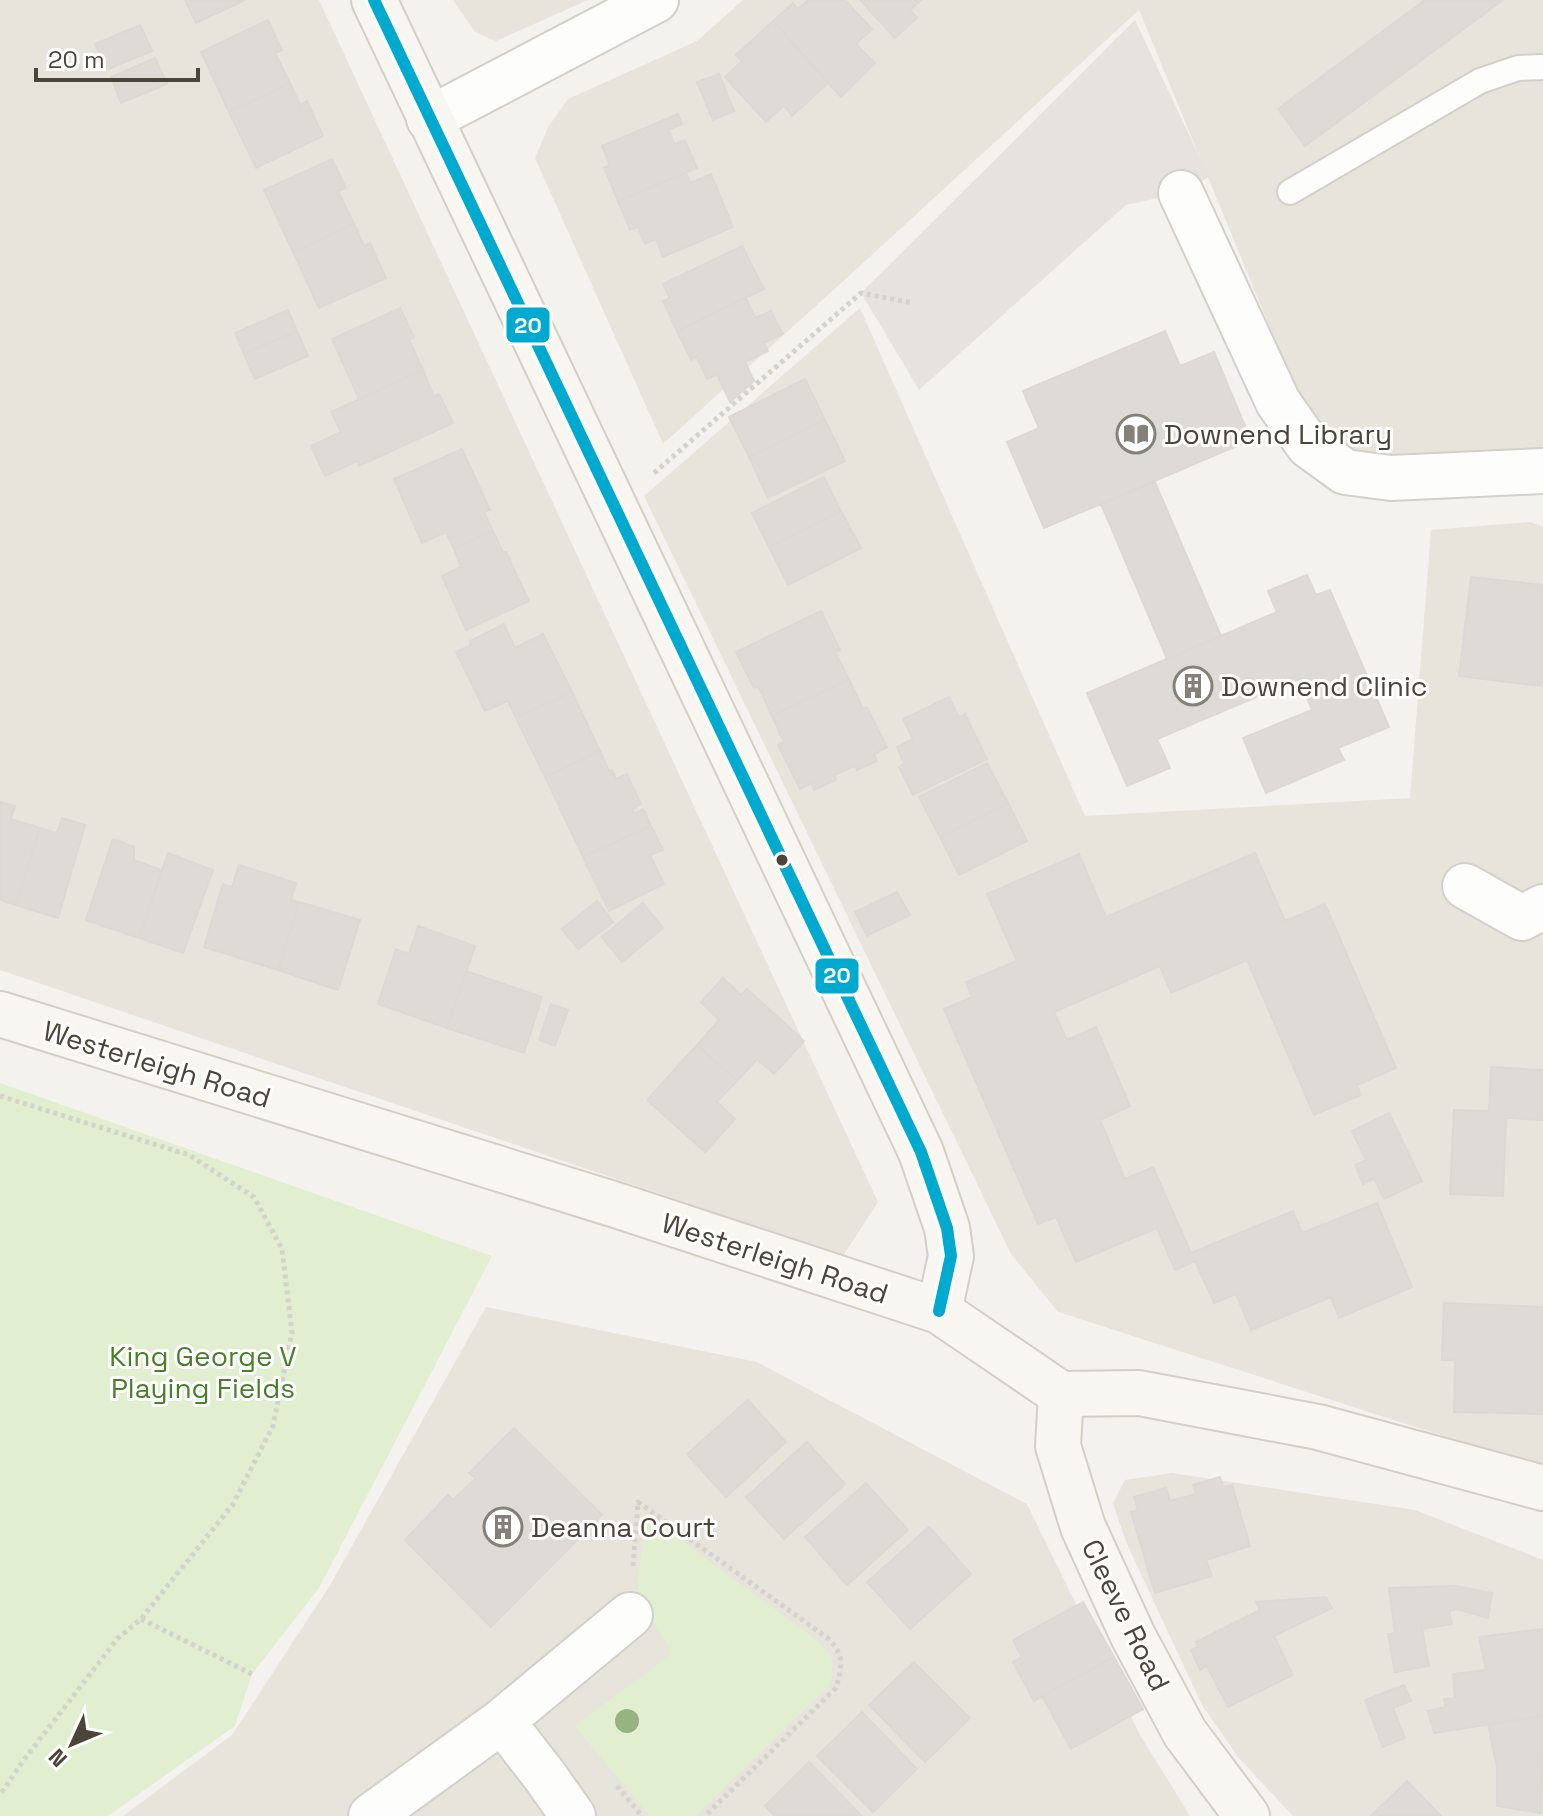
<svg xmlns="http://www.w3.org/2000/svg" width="1543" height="1816" font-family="'Space Grotesk',sans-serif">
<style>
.residential{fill:#e7e4dc}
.green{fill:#e1eecf}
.parking{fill:#e6e3df}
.building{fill:#dedbd6;stroke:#dcd9d4;stroke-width:2}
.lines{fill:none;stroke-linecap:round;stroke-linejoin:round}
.lane-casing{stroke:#d2d0cb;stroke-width:28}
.street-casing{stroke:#d2d0cb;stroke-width:48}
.secondary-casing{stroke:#d3cfc5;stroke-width:48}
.path{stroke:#d3d2cc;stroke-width:5;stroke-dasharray:4 4;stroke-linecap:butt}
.lane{stroke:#fdfdfc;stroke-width:24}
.street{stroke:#fdfdfc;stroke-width:44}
.secondary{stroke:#f7f6f1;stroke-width:44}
.bus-1-casing{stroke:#fff;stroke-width:18}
.bus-1{stroke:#00a9ce;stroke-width:12}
.tree{fill:#96b382}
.bus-dot{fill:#4b4439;stroke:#fff;stroke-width:3}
.labels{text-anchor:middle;stroke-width:6;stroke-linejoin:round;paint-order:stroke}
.poi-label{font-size:28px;fill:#4b4439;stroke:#fff;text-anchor:start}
.street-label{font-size:28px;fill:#4b4439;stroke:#fff}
.park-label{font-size:28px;fill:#4a7f2a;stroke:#fff}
.line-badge{stroke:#fff;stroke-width:3}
.badge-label{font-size:22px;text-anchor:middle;font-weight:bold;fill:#fff}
</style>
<rect width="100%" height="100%" fill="#f4f2ee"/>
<path class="residential" d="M0 0H319L878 1202 843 1256 0 970Z
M453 0H588L496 41 475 32Z
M743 0H1543V453L1387 467 1333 446 1308 420 1139 10 850 275 663 444 535 158 548 127 568 99 697 41Z
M860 308 1085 816 1410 798 1431 530 1530 522 1543 527V1468L1058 1312 1011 1254 644 496Z
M486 1307 757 1362 1027 1504 1140 1735 1190 1816H123L232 1735 329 1587Z
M1172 1473 1415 1510 1543 1560V1816H1293L1238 1757 1202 1705 1126 1542 1113 1503 1125 1480Z"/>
<path class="green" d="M0 1083 492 1256 319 1588 252 1674 235 1726 108 1816H0Z
M643 1512 811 1636C833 1655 836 1657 830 1685L696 1816H650L574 1726 672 1654C663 1633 645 1615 639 1593 635 1577 642 1560 643 1544 644 1533 643 1523 643 1512Z"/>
<path class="parking" d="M1135 20 1209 177 1181 193 1126 205 919 390 861 293Z"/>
<path class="building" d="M185 0H245L196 23Z
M808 0H845L872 29 856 44 875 63 841 97 773 21 793 3 798 9Z
M860 0H921L910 10 917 18 895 38Z
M1425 0H1503L1305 146 1278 109Z
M268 20 282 50 275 53 290 83 229 112 201 52Z
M773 21 828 83 792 116 784 105 766 122 725 77 742 61 736 55Z
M140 25 152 51 106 70 95 44Z
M155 58 167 84 121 103 111 77Z
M719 74 734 111 713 120 697 82Z
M290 83 300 105 307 101 323 136 256 168 229 112Z
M678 114 682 124 668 130 675 144 685 140 697 168 618 201 604 168 610 165 602 146Z
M332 159 346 188 338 191 354 224 293 252 264 190Z
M686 173 690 183 711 174 733 227 663 257 656 239 645 244 638 227 630 230 618 201Z
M354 224 364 246 370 243 386 278 319 308 293 252Z
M742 246 764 289 677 331 663 301 670 298 663 284Z
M746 298 755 318 771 311 783 334 764 343 768 351 745 362 754 381 730 402 717 374 707 379 697 357 691 360 677 331Z
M400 308 414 337 409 340 423 370 359 399 332 339Z
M288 310 297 331 244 354 235 333Z
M297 331 308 356 255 379 244 354Z
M1165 331 1180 366 1214 352 1251 440 1044 528 1007 442 1039 428 1023 391Z
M423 370 434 397 439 394 453 423 359 466 357 461 325 476 311 446 341 432 331 412Z
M805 379 825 420 749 457 729 417Z
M825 420 845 461 768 498 749 457Z
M462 449 490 510 484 512 493 531 454 549 446 532 422 543 394 479Z
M824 477 841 511 769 547 752 513Z
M1155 482 1221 636 1167 659 1101 504Z
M841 511 861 548 788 585 769 547Z
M493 531 503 553 506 552 529 601 466 630 442 576 461 567 454 549Z
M1307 575 1316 595 1330 590 1389 727 1338 748 1344 760 1266 793 1243 738 1312 710 1299 679 1157 739 1170 768 1127 786 1087 693 1277 612 1268 591Z
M1471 577 1543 585V669L1541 686 1459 676Z
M821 611 840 650 835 652 849 679 772 716 758 686 754 688 736 652Z
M504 624 515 648 543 634 572 692 516 718 508 701 485 711 456 652 471 645 470 641Z
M849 679 863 709 867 707 887 747 874 754 877 761 857 770 855 766 834 775 836 780 814 790 812 783 800 789 778 745 784 742 772 716Z
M572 692 600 751 545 777 516 718Z
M949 697 959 718 965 714 987 759 913 795 899 767 904 763 897 747 913 739 903 719Z
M600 751 609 771 612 770 616 779 627 774 641 804 632 809 634 814 643 809 651 826 583 857 545 777Z
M987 763 1008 803 940 837 919 797Z
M0 802 15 806 11 819 40 828 16 905 0 900Z
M1008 803 1027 841 959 875 940 837Z
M62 818 85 825 58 918 16 905 40 828 57 833Z
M651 826 663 850 650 855 664 884 609 911 583 857Z
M113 839 134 847V860L162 870 139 938 86 920Z
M168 853 213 870 183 953 139 938Z
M1255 853 1285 921 1325 904 1396 1068 1357 1085 1361 1095 1314 1115 1247 960 1171 993 1160 966 1054 1012 1067 1040 1096 1027 1130 1106 1100 1120 1125 1179 1153 1167 1191 1253 1293 1211 1302 1233 1377 1203 1412 1287 1339 1318 1331 1297 1251 1330 1236 1294 1214 1303 1195 1261 1175 1270 1157 1228 1076 1262 1056 1217 1038 1224 944 1009 972 997 966 982 1017 961 987 894 1079 854 1106 917Z
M239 865 296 883 291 900 299 902 278 970 204 947 223 884 232 887Z
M897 892 910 915 867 936 855 912Z
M597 901 613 922 578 949 562 929Z
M299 902 360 920 338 990 278 970Z
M643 903 663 928 622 962 602 937Z
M418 926 475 946 447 1028 378 1004 396 949 409 954Z
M466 971 542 997 524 1053 447 1028Z
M723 978 741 995 747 989 804 1041 774 1074 757 1059 737 1081 697 1045 719 1020 701 1002Z
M551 1004 568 1010 555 1046 539 1040Z
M697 1045 737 1081 717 1102 735 1119 705 1152 647 1100Z
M1491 1067 1543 1070V1120L1506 1118 1503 1196 1450 1194 1454 1110 1489 1111Z
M1389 1113 1422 1181 1384 1199 1374 1178 1363 1184 1355 1165 1366 1160 1352 1131Z
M1444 1303 1543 1307V1414L1454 1412 1455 1360H1442Z
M748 1400 786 1442 726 1497 687 1454Z
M514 1428 602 1515 491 1627 405 1540 448 1495 453 1500 476 1478 469 1473Z
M807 1442 845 1484 784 1539 746 1497Z
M1220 1477 1223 1487 1232 1485 1250 1546 1206 1560 1212 1576 1155 1593 1131 1512 1138 1510 1134 1497 1166 1488 1170 1501 1196 1494 1193 1485Z
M866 1483 908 1530 847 1585 805 1537Z
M929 1527 971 1574 910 1629 867 1582Z
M1456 1586 1492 1593 1488 1618 1456 1609 1449 1611 1452 1624 1422 1629 1429 1666 1395 1672 1388 1634 1395 1633 1389 1588Z
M1326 1597 1332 1608 1274 1636 1293 1675 1228 1707 1207 1666 1200 1670 1191 1650 1198 1647 1196 1642 1260 1610 1256 1602Z
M1083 1602 1114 1657 1034 1701 1013 1662 1022 1657 1013 1640Z
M1543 1629V1716L1434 1733 1428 1711 1446 1707 1444 1699 1455 1698 1453 1674 1486 1670 1479 1637Z
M1114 1657 1143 1709 1071 1749 1042 1696Z
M914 1662 970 1718 925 1762 869 1705Z
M1404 1685 1411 1701 1393 1708 1405 1738 1383 1747 1365 1700Z
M862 1712 917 1769 873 1812 817 1756Z
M1543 1716 1541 1813 1497 1806V1768L1488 1724Z
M809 1762 862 1816H775L765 1806Z
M1407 1781 1441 1816H1371Z"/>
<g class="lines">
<g class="lane-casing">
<path id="lane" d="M1290 192 1480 81 1518 68 1543 67"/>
</g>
<g class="street-casing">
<path id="street" d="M429 119 656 0
M1181 193 1278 402 1308 445 1345 472 1391 478 1543 471
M1465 886 1522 918 1543 907
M502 1721 544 1775 573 1816
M371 1816 502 1721 630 1615"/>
</g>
<g class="secondary-casing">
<path id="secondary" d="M374 0 921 1152 947 1228 951 1256 939 1311
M0 1014 616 1205 939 1311 1061 1394 1139 1393 1318 1427 1543 1488
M1061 1394 1058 1446 1083 1527 1133 1636 1185 1733 1247 1816"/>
</g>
<path class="path" d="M654 473 861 293 913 303
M0 1096 189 1155 254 1197 282 1249 292 1333 273 1426 233 1504 141 1619 118 1638 23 1761 0 1795
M633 1566 638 1502 829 1639C845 1657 842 1666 836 1688L705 1816
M141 1619 252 1674
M617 1786 642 1816"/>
<use href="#lane" class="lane"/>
<use href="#street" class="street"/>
<use href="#secondary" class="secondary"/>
<g class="bus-1-casing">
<path id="bus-1" d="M374 0 921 1152 947 1228 951 1256 939 1311"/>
</g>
<use href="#bus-1" class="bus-1"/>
</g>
<circle class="tree" cx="627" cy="1721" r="12"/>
<defs>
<g id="library-ring" transform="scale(2)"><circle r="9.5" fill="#fff" stroke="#868178" stroke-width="1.5"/><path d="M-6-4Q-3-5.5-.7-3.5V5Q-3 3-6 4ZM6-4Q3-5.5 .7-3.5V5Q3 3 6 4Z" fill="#868178"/></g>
<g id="building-ring" transform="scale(2)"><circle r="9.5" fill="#fff" stroke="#868178" stroke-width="1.5"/><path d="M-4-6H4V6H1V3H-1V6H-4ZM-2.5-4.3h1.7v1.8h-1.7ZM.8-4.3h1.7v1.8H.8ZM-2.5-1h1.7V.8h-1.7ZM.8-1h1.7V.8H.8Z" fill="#868178"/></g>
</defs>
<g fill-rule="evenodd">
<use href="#library-ring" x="1136" y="434"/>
<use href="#building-ring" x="1193" y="686"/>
<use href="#building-ring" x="503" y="1527"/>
</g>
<circle class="bus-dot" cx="782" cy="860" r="7"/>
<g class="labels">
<g class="poi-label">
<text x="1164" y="444">Downend Library</text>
<text x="1221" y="696">Downend Clinic</text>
<text x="531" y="1537">Deanna Court</text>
</g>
<g class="street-label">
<text transform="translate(157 1064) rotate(17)" y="10">Westerleigh Road</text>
<text transform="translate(775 1258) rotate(18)" y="10">Westerleigh Road</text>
<text transform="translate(1126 1615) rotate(64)" y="10">Cleeve Road</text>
</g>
<g class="park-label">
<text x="203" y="1366">King George V<tspan x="203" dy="32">Playing Fields</tspan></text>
</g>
</g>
<g class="line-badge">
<rect x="505" y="306" width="46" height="38" rx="8" fill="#00a9ce"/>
<rect x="814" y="957" width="46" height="38" rx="8" fill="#00a9ce"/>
</g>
<g class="badge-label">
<text x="528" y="333">20</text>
<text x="837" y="983">20</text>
</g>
<g transform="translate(72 1744) rotate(226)" stroke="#ffffff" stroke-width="6" paint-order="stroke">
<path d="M0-6L14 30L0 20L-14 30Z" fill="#4b4439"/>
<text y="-12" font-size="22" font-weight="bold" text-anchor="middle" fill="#4b4439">N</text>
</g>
<path d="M36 68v12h162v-12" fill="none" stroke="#4b4439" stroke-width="4"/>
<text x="48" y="68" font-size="24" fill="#4b4439" stroke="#ffffff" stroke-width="6" paint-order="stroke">20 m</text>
</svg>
